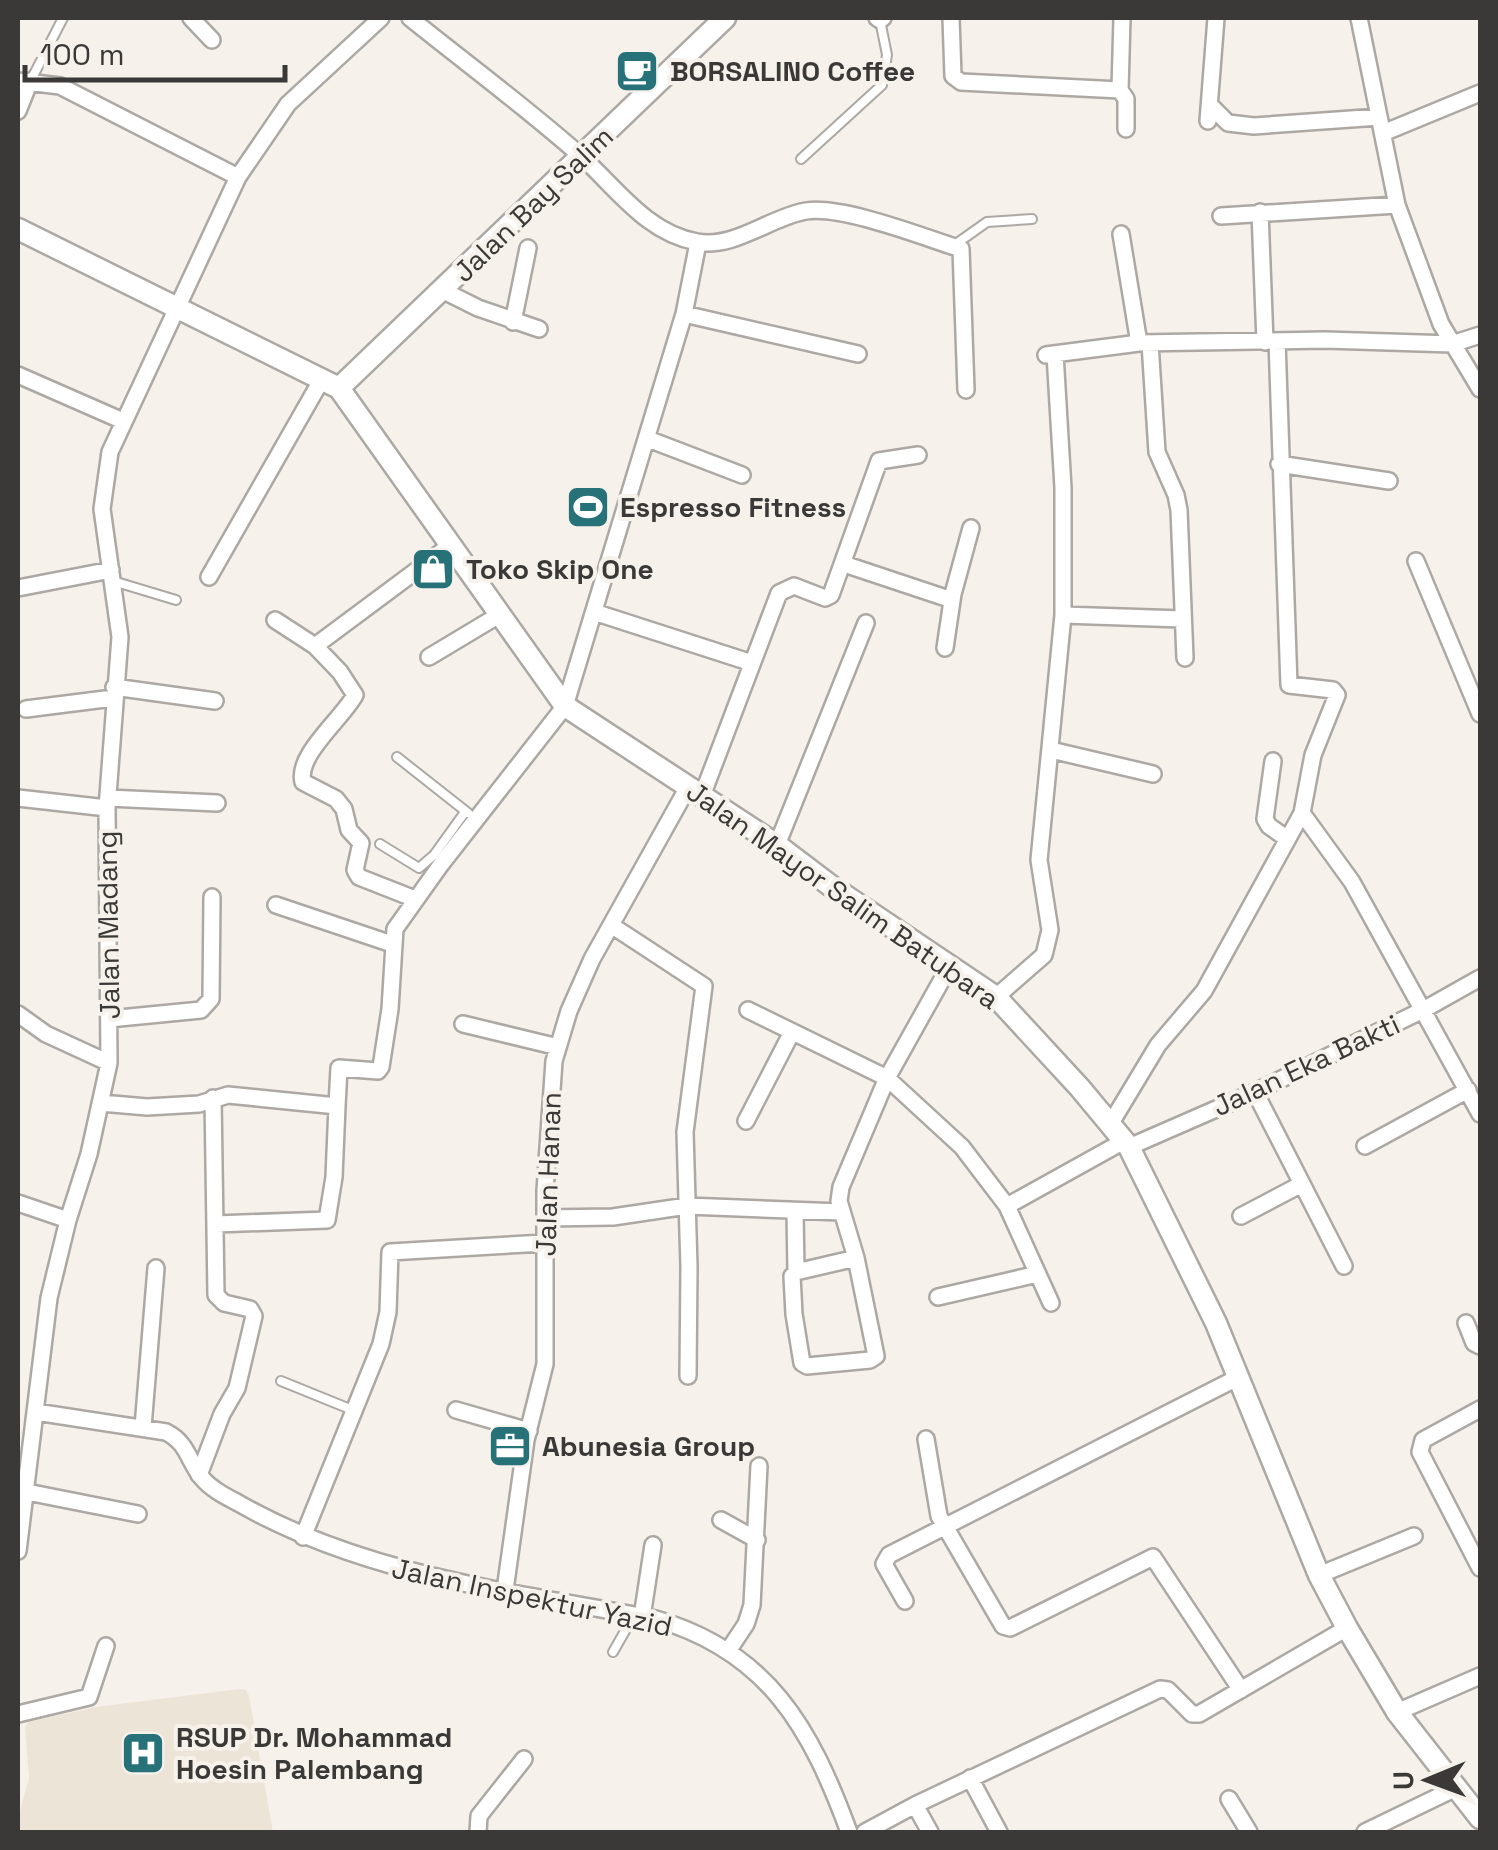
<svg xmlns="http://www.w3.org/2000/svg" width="1498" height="1850" font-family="'Space Grotesk',sans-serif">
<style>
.built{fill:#ede4d8}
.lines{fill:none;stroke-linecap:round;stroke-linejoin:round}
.service-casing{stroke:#ada8a3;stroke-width:12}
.minor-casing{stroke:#ada8a3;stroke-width:20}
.tertiary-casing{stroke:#ada8a3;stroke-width:25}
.service{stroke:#fff;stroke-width:8}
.minor{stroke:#fff;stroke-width:15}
.tertiary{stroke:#fff;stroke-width:20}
.labels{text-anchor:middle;stroke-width:8;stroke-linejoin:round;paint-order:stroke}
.poi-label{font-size:28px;font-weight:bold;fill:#3b3937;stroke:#f6f1eb;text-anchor:start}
.street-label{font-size:28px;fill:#3b3937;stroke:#f6f1eb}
</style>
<rect width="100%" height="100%" fill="#f6f1eb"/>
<path class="built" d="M240 1689 246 1690 249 1696 273 1832H18V1818L29 1778 25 1729 28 1722 96 1707Z"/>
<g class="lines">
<g class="service-casing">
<path id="service" d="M31 80 63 18
M801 159 882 85 887 55 880 20
M953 246 987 222 1032 219
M113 581 176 600
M397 757 468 813
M380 844 419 868 434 855 465 812
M281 1381 355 1411
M613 1652 633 1617"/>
</g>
<g class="minor-casing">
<path id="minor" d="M191 18 212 40
M410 18C467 64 527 108 582 157 617 189 647 233 697 242 735 249 770 217 806 211 842 205 923 237 961 249L966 390
M877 18 880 20 883 18
M951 18 953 76 961 82 1120 90 1122 18
M1359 18 1397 205 1441 324 1480 389
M18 81 60 86 238 177
M1120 90 1126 99V129
M1210 105 1228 123 1254 126 1379 117
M18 111 30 81
M1208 121 1216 18
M1383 133 1480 93
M1260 212 1265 342
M1221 216 1397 205
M1121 234 1139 343
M444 291 478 308 539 329
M684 314 858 354
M513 322 528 248
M1277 341 1289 685 1333 690 1337 695 1313 755 1302 813
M1150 343 1157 452 1176 495 1179 510 1185 658
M1046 355 1139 343 1325 340 1452 344 1480 335
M18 375 123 421
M648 439 742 475
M1279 464 1389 481
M1416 561 1480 714
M844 564 952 600
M209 577 322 379
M18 588 111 570
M594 612 752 663
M1063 615 1182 619
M275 620 315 646 452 544
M315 646 340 672 355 695C342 719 296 755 303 782L336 799 344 809 349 830 361 843 355 870 359 877 415 899
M945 648 953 594 971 528
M429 657 499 615
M114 687 215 701
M26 709 113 698
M1051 750 1153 774
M1273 761 1265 819 1269 826 1286 838
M702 796 779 593 794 586 825 598 831 595 879 461 918 455
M18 798 107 808
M108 798 217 803
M777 845 866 623
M276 905 392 944
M611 925 704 986 685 1132 689 1267 688 1376
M996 997 1044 955 1050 930 1039 860 1063 615V488L1055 354
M748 1010 887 1078 962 1147 1007 1206 1051 1303
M18 1014 46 1034 109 1063
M109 1019 201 1010 211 999 212 897
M463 1024 558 1047
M1255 1092 1344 1266
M101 1103 147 1107 199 1104 228 1095 337 1106 334 1177 327 1220 216 1224
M337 1106 339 1068 378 1071 381 1067 390 1009 395 929 442 863 565 706 684 314 698 243
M746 1121 792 1032
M1111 1123 1158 1045 1204 991 1302 813 1352 882 1480 1114
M1365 1146 1468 1090
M1129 1147 1255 1092 1425 1009 1480 978
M18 1203 68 1220
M1007 1206 1124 1141
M795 1211 796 1272
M1241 1216 1300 1185
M545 1218 613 1217 687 1206 841 1212
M856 1258 796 1272 792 1276 794 1314 802 1363 807 1366 870 1360 876 1356 856 1258 839 1201 841 1187 887 1078 949 967
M938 1297 1038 1274
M1466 1323 1474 1343 1480 1346
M1480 1409 1423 1440 1420 1452 1480 1568
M456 1410 529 1431
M36 1412 166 1432C188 1443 188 1461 202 1478 212 1490 227 1497 240 1504 367 1576 514 1592 656 1619 769 1652 811 1729 849 1832
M143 1427 156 1268
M926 1439 939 1516 1003 1626 1010 1628 1153 1557 1241 1690
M199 1475 222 1414 237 1388 254 1316 250 1309 224 1303 216 1295 213 1098
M27 1492 138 1514
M721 1520 757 1540
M303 1537 381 1344 388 1312 390 1252 544 1243
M18 1551 49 1298 68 1220 89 1154 109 1063 107 808 120 637 102 509 110 452 238 177 288 104 381 18
M1319 1575 1414 1536
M505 1590 526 1440 545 1364V1191L554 1061 569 1011 592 959 688 787
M905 1601 884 1564 889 1555 1239 1377
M642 1617 653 1545
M728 1651 746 1624 752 1605 759 1466
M1397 1712 1480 1676
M18 1714 89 1697 106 1646
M970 1778 999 1832
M1229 1799 1249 1832
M915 1805 930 1832
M478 1832 479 1816 524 1759
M865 1832 915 1805 1160 1689 1168 1690 1192 1714H1199L1347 1628
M1365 1832 1456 1788"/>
</g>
<g class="tertiary-casing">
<path id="tertiary" d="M18 229 339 388 565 706 777 845 831 886 996 997 1080 1088 1129 1147 1216 1323 1319 1575 1347 1628 1397 1712 1480 1818
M339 388 725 18"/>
</g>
<use href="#service" class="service"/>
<use href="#minor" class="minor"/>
<use href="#tertiary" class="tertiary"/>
</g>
<defs>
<g id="cafe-square" transform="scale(2.25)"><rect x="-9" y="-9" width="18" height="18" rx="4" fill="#277178" stroke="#f6f1eb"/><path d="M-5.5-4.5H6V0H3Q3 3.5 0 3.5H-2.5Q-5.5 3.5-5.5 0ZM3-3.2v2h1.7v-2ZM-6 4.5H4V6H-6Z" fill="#fff"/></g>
<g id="stadium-square" transform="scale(2.25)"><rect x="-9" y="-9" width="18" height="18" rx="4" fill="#277178" stroke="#f6f1eb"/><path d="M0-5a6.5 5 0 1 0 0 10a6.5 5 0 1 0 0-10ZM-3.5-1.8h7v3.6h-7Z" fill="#fff"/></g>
<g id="shop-square" transform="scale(2.25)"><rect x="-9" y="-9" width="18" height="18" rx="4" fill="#277178" stroke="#f6f1eb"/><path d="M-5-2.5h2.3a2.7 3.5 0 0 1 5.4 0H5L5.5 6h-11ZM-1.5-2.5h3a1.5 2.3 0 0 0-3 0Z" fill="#fff"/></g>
<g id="office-square" transform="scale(2.25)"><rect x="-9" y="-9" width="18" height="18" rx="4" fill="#277178" stroke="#f6f1eb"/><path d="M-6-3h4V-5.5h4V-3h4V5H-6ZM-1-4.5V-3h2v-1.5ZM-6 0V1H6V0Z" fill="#fff"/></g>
<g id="hospital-square" transform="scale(2.25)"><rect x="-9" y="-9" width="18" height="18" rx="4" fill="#277178" stroke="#f6f1eb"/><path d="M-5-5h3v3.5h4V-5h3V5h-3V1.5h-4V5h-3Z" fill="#fff"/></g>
</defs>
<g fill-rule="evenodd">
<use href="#cafe-square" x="637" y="71"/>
<use href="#stadium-square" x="588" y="507"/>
<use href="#shop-square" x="433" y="569"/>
<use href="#office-square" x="510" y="1446"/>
<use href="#hospital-square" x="143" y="1753"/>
</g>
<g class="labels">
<g class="poi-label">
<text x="670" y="81">BORSALINO Coffee</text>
<text x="620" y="517">Espresso Fitness</text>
<text x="466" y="579">Toko Skip One</text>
<text x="542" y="1456">Abunesia Group</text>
<text x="176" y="1747">RSUP Dr. Mohammad<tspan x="176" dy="32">Hoesin Palembang</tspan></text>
</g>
<g class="street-label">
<text transform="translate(533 204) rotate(-44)" y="10">Jalan Bay Salim</text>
<text transform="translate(843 895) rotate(35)" y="10">Jalan Mayor Salim Batubara</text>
<text transform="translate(108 925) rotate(-91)" y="10">Jalan Madang</text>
<text transform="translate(1306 1065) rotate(-25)" y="10">Jalan Eka Bakti</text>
<text transform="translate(548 1174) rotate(-88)" y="10">Jalan Hanan</text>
<text transform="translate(532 1597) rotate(12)" y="10">Jalan Inspektur Yazid</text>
</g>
</g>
<rect width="1498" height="1850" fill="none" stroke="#3b3937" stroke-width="40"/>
<g transform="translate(1428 1780) rotate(269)" stroke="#f6f1eb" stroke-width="8" paint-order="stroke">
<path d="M0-8L18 38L0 25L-18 38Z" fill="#3b3937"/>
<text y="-15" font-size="28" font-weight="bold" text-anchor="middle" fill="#3b3937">U</text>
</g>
<path d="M25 65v15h260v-15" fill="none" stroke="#3b3937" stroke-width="5"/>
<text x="40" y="65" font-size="30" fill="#3b3937" stroke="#f6f1eb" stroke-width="8" paint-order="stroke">100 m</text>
</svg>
